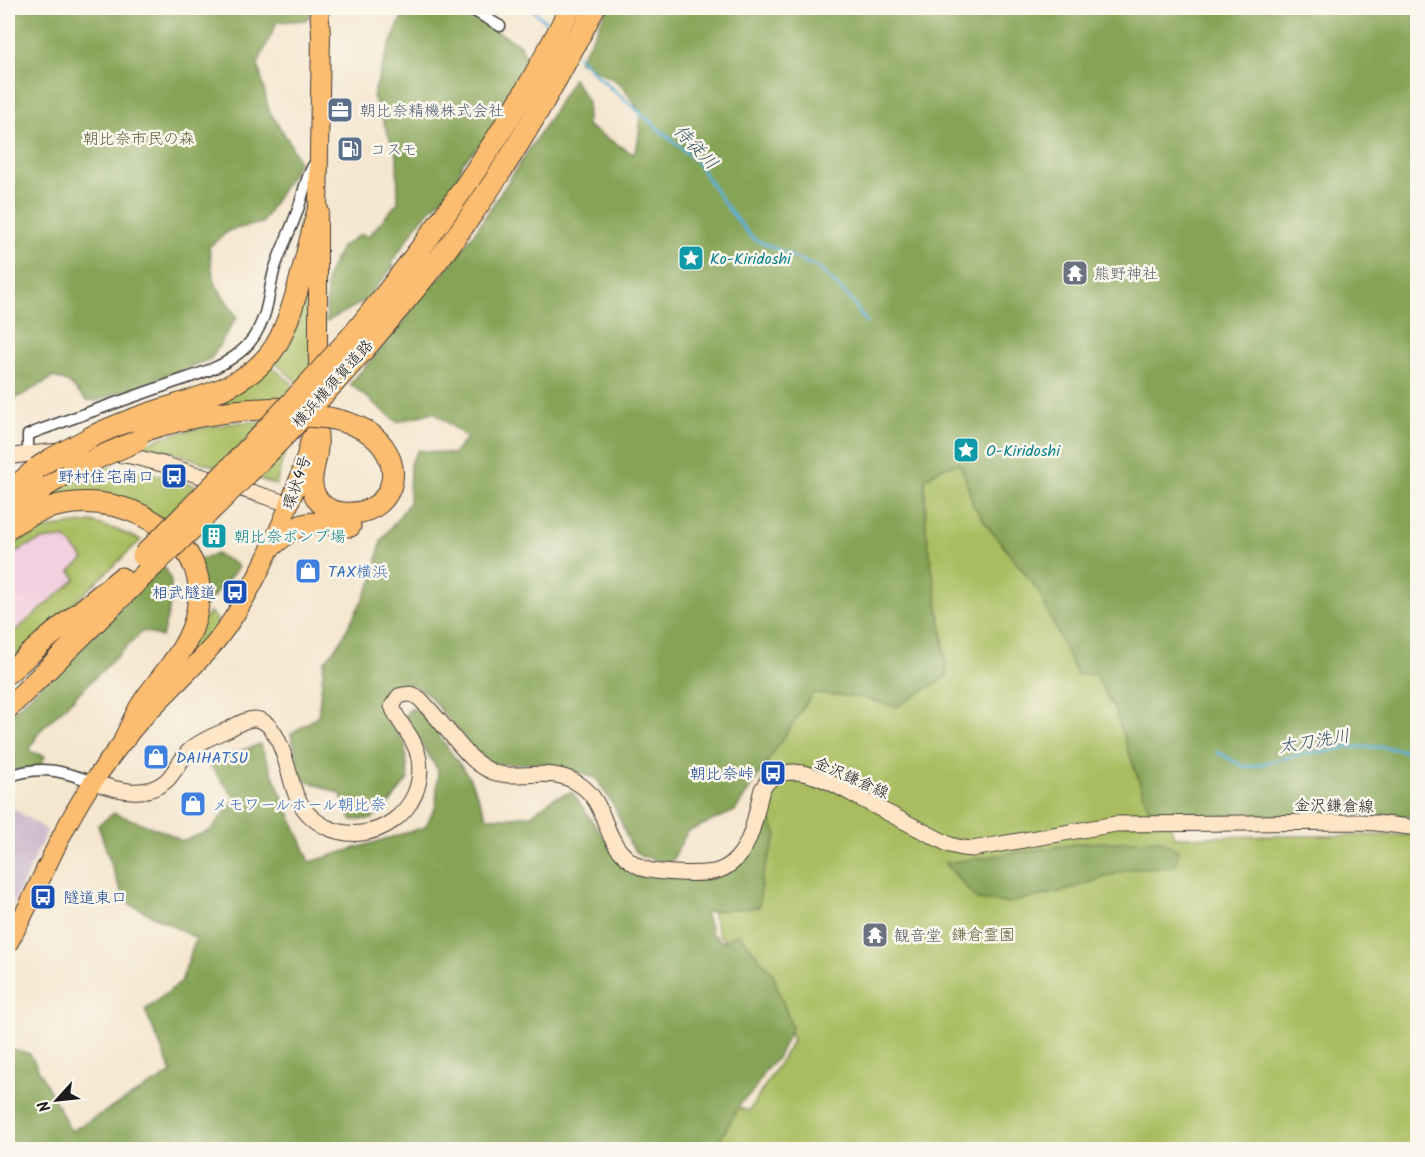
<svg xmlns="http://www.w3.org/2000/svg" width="1425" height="1157" font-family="Kalam,'Klee One',sans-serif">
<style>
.built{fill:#f3cfdf}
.industrial{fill:#cfbdce}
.green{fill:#a9bd61;stroke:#626c3e;stroke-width:1.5}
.forest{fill:#86a457;stroke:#51603a;stroke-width:1.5}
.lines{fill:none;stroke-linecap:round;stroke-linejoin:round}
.stream{stroke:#5ab0d7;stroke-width:3}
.street-casing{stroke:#3d3a37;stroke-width:13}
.secondary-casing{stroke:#3d3a37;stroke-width:17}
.primary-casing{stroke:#3d3a37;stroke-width:20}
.highway-casing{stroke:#3d3a37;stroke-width:23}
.street{stroke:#fff;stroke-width:10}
.secondary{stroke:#fee5c5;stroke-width:15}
.primary{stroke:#fcbd6f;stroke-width:18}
.highway{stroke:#fcbd6f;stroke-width:21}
.highway-bridge-casing{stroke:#3d3a37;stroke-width:23;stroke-linecap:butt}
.highway-bridge{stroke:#fcbd6f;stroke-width:21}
.labels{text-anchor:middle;stroke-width:5;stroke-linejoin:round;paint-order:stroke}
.service-label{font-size:16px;fill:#4e5e75;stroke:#fbf7ec;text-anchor:start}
.park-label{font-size:16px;fill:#545c38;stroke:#fbf7ec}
.culture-label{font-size:16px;fill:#0d838f;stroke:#fbf7ec;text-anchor:start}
.worship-label{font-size:16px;fill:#5b616d;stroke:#fbf7ec;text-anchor:start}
.street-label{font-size:16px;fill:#1c1c1c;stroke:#fbf7ec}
.transit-label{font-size:16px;fill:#164399;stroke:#fbf7ec;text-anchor:end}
.shop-label{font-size:16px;fill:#366cbe;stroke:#fbf7ec;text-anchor:start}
.water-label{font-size:18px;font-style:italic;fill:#355767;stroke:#fbf7ec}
</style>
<rect width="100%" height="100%" fill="#fbf7ec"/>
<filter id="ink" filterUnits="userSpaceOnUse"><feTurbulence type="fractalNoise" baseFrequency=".0167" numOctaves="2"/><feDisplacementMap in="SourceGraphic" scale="12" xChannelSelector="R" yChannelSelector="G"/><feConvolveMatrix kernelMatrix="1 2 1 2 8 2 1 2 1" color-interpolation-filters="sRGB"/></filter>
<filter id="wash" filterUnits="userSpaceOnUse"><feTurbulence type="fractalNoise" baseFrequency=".008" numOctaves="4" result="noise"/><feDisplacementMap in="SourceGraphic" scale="24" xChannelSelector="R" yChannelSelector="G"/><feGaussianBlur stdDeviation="1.35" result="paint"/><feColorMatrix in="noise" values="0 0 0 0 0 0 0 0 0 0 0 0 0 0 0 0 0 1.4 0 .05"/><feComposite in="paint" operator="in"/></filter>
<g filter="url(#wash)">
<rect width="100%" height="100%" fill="#f5e6cf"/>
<path class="built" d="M53 537 66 539 84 559 77 579 8 637V547L12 554 30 544Z"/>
<path class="industrial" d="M8 805 47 830 8 917Z"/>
<path class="green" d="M312 247 311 370 298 383 271 359Z
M267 363 292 383V389L280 403 113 432Z
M242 422H264L219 468 172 452 141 445 168 435 195 429Z
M286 447 276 485 256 478Z
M970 456 1129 688 1174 837 1417 835V1149L705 1150 725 1104 749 1111 793 1041 771 981 719 935 709 902 753 878 760 827 765 730 876 481Z
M98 464 166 476 200 487 163 521 44 504 45 493Z
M91 522 117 530 141 540 8 665V637L76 579 70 571 84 559 66 539C45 537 34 542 16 552L12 545 36 532 59 526Z
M210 612 218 621 204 646 170 677 201 614 206 617Z"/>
<path class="forest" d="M8 8H312L314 9 306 20 277 22 258 64 269 111 289 141 299 162 262 223 230 230 209 247 214 282 237 317 211 359 97 401 86 400 69 383 54 377 13 400 8 402Z
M406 8H458L520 45 527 59 503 109 488 136 463 162 454 186 419 222 392 262 394 266 363 302 326 322 327 277 341 247 361 234 368 237 398 202 397 156 373 96 388 49Z
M608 8H1417V817L1336 814 1152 818 1113 707 1095 674 1077 675 1038 590 989 528 973 505 964 474 959 463 940 469 925 479 926 529 943 639 947 676 897 707 859 697 813 693 735 811 687 832 671 863 640 856 630 844 615 808 596 778 546 763 494 764 474 751 428 694 412 684 394 689 385 707V717L405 743 408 779 389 804 372 819 352 820 345 808 341 794 302 779 291 734 318 716 324 662 340 642 373 580 381 541 409 503 410 464 418 450 453 454 467 438 434 412 397 422 350 384 400 327 421 295 444 273 475 232 551 116 573 78 588 102 587 126 633 154 638 143 641 113 620 83 578 61 589 44Z
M216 554 236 564 238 568 204 607 194 557 204 558Z
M163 566C180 582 167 617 162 637L143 631 39 732 29 751 45 756 41 766 8 772V717Z
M410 709H419L469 777 487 817 503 818 531 815 554 798 572 792 621 863 634 870 687 877 744 859 770 820 777 835 762 876 759 907 705 912 712 934 723 942 738 933 773 974 792 1028 777 1058 764 1072 753 1092 742 1101 720 1140 718 1149H8V1048L30 1054 71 1131 172 1073 145 1010 181 982 196 938 126 902 115 876 98 825 114 813 165 832 182 841 210 831 236 799 208 763 260 744 310 862 425 827 436 806 438 770 404 717Z
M1161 840 1179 851 1175 866 1129 869 1068 890 1008 903 977 900 945 863 1083 843Z"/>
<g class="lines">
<path class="stream" d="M531 8 551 27
M578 56 595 74 696 161 723 202 752 238 818 268 849 297 867 323
M1217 752 1243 766 1249 767 1298 755 1315 752H1324L1348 747H1380L1401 750 1418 757"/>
</g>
</g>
<g filter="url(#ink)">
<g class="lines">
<g class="street-casing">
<path id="street" d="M469 8 500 26
M28 454V435L35 432C78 416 121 401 164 386 190 376 217 371 239 353 251 344 259 330 264 316 269 301 270 286 274 271 280 251 290 232 297 212 304 194 305 177 316 161
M8 777C40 764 62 771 93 782"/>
</g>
<g class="secondary-casing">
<path id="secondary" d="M109 453 131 456 166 465 289 504
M8 457 28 454 61 451
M93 782C116 790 146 799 167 780 175 772 180 760 189 751 200 741 215 735 229 729 236 725 246 719 254 719 281 719 288 776 296 795 302 809 312 820 326 827 373 849 427 811 419 759 415 736 399 726 392 706L399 696C409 693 413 693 421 700 430 710 439 720 448 731 464 750 480 774 508 775 532 776 557 769 579 784 606 802 602 831 621 852 628 860 638 867 648 870 662 873 707 876 720 870 728 867 736 860 741 853 753 837 757 808 762 789 769 778 781 772 794 772 818 773 842 789 863 800 892 815 921 830 950 845L962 848 972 849 1116 824 1360 822 1376 823 1418 828"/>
</g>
<g class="primary-casing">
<path id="primary" d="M318 382V211L321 35 319 8
M8 944C39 890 59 830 95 779 109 760 123 740 139 722 164 695 191 671 215 643 246 604 267 558 286 512 296 488 305 464 310 439"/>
</g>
<g class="highway-casing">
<path id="highway" d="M356 331C438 231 513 124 570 8
M361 353C397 311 433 269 465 224 514 156 556 83 594 8
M315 412C316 424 318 437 317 448 316 464 308 478 314 493 319 505 330 512 343 513 394 517 409 465 372 435 359 425 344 421 329 418
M139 432C192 414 241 408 297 408
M93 436C114 426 135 418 157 411 203 396 256 386 280 338 298 300 306 252 318 211
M8 493 37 468
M8 515 44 487 71 471
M8 528C28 514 50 505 75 503 124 498 187 528 198 579 200 590 199 601 197 611 191 647 163 673 144 701 136 712 131 726 125 738
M273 545C285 534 298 523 316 523 327 523 338 526 350 526
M8 673 42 643 121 578
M8 708 153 566"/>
</g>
<use href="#street" class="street"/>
<use href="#secondary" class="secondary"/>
<use href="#primary" class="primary"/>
<use href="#highway" class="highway"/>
<g class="highway-bridge-casing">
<path id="highway-bridge" d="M296 415 329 418
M37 468 51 459 93 436
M71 471 102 456 137 441
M143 556C217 483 287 409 356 331
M153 566C225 498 295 427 361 353"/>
</g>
<use href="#highway-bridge" class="highway-bridge"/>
</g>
</g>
<defs>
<g id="office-square" transform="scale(1.35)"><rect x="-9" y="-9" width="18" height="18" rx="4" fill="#5c6f8a" stroke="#fbf7ec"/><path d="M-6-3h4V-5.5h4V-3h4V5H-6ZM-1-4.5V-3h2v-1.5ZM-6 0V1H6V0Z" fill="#fff"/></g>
<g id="fuel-square" transform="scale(1.35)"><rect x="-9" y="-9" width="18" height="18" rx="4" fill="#5c6f8a" stroke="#fbf7ec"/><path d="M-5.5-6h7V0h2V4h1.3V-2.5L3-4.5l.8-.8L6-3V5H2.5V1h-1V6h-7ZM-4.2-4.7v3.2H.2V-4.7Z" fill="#fff"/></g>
<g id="sight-square" transform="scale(1.35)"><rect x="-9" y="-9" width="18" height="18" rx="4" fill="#0f9aa8" stroke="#fbf7ec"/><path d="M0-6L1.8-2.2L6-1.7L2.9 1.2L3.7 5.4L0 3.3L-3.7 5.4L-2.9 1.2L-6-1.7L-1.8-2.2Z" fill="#fff"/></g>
<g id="temple-square" transform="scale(1.35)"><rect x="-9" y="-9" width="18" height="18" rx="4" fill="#6b7280" stroke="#fbf7ec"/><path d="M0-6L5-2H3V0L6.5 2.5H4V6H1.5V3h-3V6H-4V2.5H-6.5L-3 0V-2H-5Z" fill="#fff"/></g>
<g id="bus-square" transform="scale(1.35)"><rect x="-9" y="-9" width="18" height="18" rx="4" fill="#1a4fb4" stroke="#fbf7ec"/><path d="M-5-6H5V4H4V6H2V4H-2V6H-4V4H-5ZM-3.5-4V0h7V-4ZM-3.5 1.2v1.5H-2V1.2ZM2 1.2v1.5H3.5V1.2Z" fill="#fff"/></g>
<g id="building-square" transform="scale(1.35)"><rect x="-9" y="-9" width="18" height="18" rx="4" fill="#0f9aa8" stroke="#fbf7ec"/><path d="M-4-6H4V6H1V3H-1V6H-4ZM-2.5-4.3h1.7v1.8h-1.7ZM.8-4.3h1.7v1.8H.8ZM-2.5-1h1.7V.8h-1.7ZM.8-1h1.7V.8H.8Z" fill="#fff"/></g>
<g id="shop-square" transform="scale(1.35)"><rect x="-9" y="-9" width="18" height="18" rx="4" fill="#3f7fe0" stroke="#fbf7ec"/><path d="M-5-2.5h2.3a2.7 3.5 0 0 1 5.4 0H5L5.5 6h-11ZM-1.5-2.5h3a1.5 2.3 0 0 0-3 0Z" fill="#fff"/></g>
</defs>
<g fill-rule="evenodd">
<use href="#office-square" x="340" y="110"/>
<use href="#fuel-square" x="350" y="149"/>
<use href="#sight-square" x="691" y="258"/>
<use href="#temple-square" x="1075" y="273"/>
<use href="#sight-square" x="966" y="450"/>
<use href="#bus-square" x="174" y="476"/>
<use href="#building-square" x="214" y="536"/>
<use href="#shop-square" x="308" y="571"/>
<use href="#bus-square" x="235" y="592"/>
<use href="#shop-square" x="156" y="757"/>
<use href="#bus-square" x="773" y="773"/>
<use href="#shop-square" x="193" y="804"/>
<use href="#bus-square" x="43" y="897"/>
<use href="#temple-square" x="875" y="935"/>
</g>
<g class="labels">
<g class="service-label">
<text x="360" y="116">朝比奈精機株式会社</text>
<text x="370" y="155">コスモ</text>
</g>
<g class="park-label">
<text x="139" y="144">朝比奈市民の森</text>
<text x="983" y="940">鎌倉霊園</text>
</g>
<g class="culture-label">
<text x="710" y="264">Ko-Kiridoshi</text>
<text x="986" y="456">O-Kiridoshi</text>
<text x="234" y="542">朝比奈ポンプ場</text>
</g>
<g class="worship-label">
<text x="1094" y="279">熊野神社</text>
<text x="894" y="941">観音堂</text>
</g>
<g class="street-label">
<text transform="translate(332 383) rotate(-48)" y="6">横浜横須賀道路</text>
<text transform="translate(296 482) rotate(-71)" y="6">環状4号</text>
<text transform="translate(852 777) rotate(24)" y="6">金沢鎌倉線</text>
<text transform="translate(1334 805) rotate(1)" y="6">金沢鎌倉線</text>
</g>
<g class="transit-label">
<text x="154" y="482">野村住宅南口</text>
<text x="216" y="598">相武隧道</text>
<text x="754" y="779">朝比奈峠</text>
<text x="63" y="903" text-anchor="start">隧道東口</text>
</g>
<g class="shop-label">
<text x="328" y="577">TAX横浜</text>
<text x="176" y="763">DAIHATSU</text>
<text x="212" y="810">メモワールホール朝比奈</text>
</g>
<g class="water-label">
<text transform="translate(696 147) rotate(46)" y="6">侍従川</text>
<text transform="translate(1314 741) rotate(-9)" y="6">太刀洗川</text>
</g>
</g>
<rect width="1425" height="1157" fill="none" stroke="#fbf7ec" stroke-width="30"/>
<g transform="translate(57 1100) rotate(243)" stroke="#fbf7ec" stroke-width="4.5" paint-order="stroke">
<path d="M0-4.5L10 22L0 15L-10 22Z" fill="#1c1c1c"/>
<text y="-9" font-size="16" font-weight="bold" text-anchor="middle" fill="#1c1c1c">N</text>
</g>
</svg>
